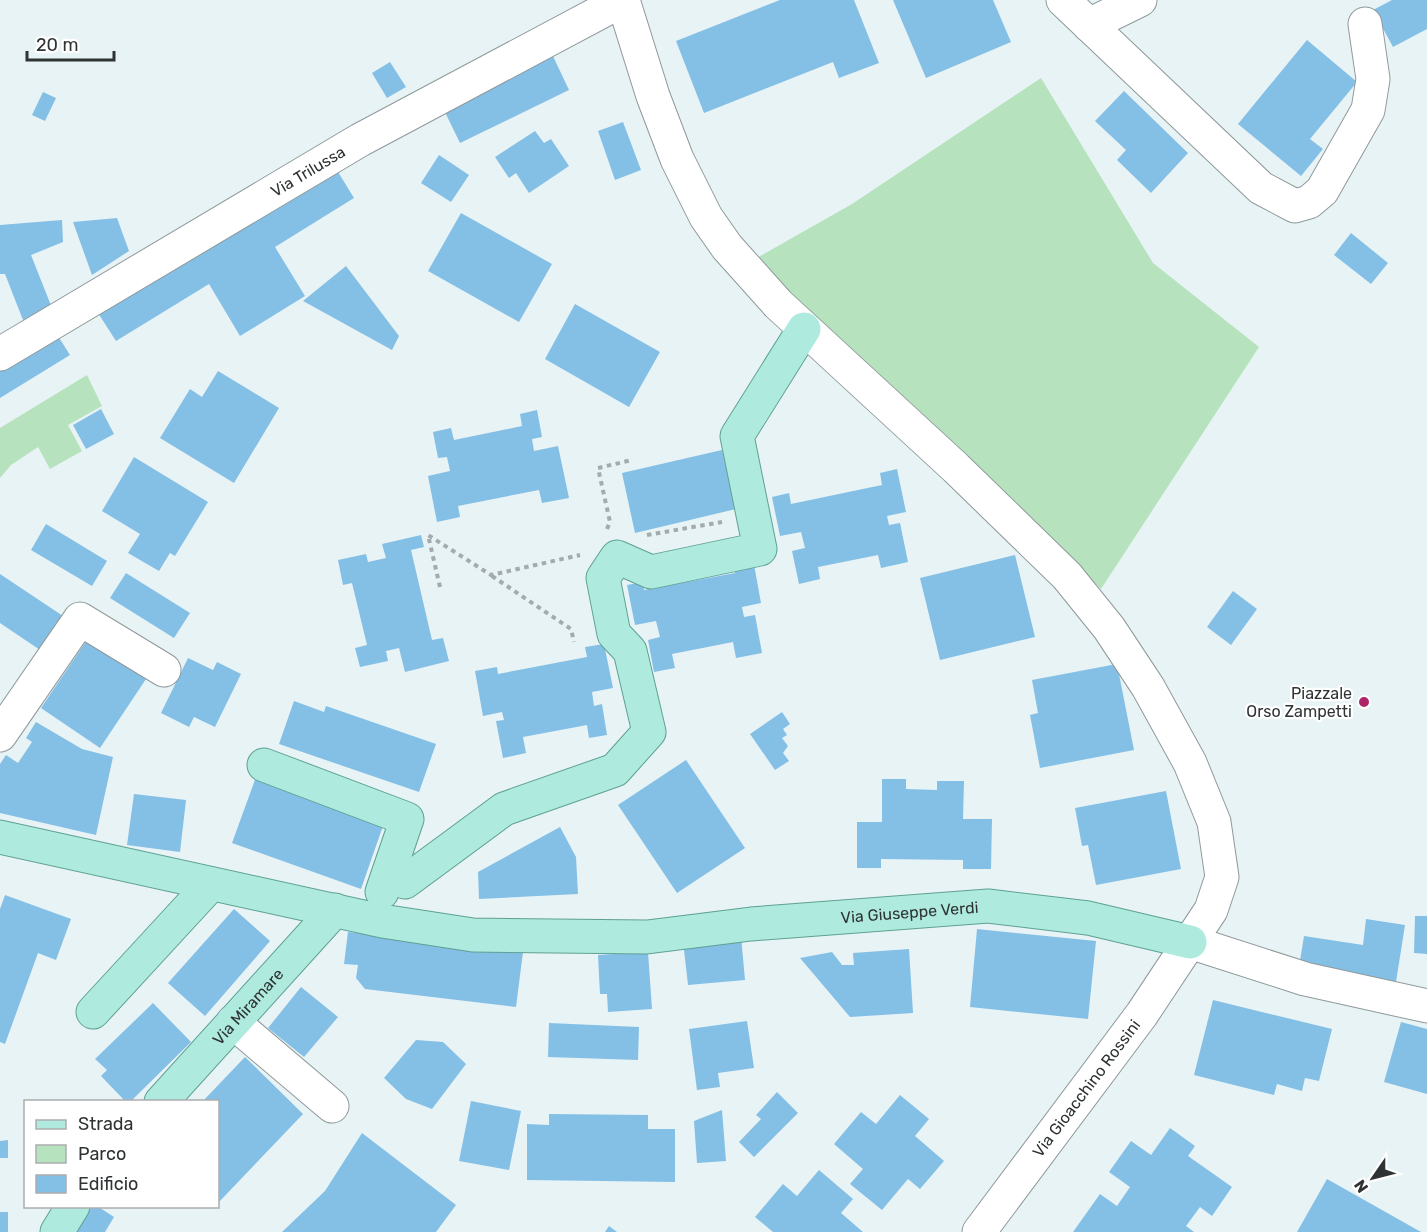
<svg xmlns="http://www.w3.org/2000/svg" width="1427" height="1232" font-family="Rubik,sans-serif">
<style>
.green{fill:#b7e2be}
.building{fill:#84bfe6}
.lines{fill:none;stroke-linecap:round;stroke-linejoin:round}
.minor-casing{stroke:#8f999b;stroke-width:35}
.major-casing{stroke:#5ea194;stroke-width:35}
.path{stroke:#a3abad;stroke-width:4;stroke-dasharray:4.5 4.5;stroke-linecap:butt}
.minor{stroke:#fff;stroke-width:33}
.major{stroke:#aeeade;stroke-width:33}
.poi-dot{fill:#ae2567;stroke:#fff;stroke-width:2}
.labels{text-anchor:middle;stroke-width:4.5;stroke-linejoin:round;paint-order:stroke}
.street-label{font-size:16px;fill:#2f3334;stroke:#fff}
.poi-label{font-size:16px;fill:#2f3334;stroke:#fff;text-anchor:end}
</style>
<rect width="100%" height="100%" fill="#e8f3f5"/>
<path class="green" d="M1041 78 1153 263 1259 347 1101 589 755 259 852 204Z
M87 375 102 406 68 425 82 451 50 469 38 447 11 465 0 478V428Z"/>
<path class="building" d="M780 0H854L879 63 839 78 833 62 704 113 676 41Z
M893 0H993L1011 42 926 78Z
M1392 0H1427V29L1393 47 1373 10Z
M1307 40 1357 82 1310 139 1323 149 1301 176 1238 124Z
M552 54 569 90 460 143 443 108Z
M390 62 406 87 387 98 372 73Z
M1124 91 1188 153 1151 193 1117 160 1126 150 1095 121Z
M43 92 56 98 45 121 32 115Z
M623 122 641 170 615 180 598 131Z
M535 131 544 143 551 139 569 166 529 193 516 173 509 178 495 157Z
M439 155 469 175 451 202 421 183Z
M335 167 354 198 275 247 305 296 240 336 209 284 116 341 98 313Z
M461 213 552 264 519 322 428 271Z
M117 218 129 251 92 275 73 222Z
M62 220 63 242 31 255 52 308 23 320 5 274H0V225Z
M1351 233 1388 263 1371 284 1334 255Z
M346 266 399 336 392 350 303 301Z
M575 304 660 352 629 407 545 359Z
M58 336 70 355 0 398V371Z
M218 371 279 408 234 483 160 438 190 389 202 397Z
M101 409 114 434 86 449 73 425Z
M537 410 542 437 532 439 534 451 558 446 569 498 542 503 539 490 458 506 460 517 437 522 428 476 450 471 447 457 438 458 433 432 451 428 454 440 522 426 520 414Z
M722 450 736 509 635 533 622 473Z
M134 457 208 502 175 556 170 553 159 571 128 553 140 534 102 511Z
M897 469 906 512 887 516 889 525 900 523 908 562 881 568 878 555 818 567 820 579 799 584 792 551 805 548 801 532 780 536 772 497 789 493 791 504 882 485 880 473Z
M46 524 107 561 92 586 31 550Z
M421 535 424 547 411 550 432 640 443 638 449 661 405 672 399 648 386 651 388 661 360 667 355 648 367 645 352 583 343 585 338 560 366 554 368 562 386 558 382 544Z
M1015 555 1035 637 940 660 920 578Z
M753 559 761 603 742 607 744 617 755 615 762 653 736 658 733 642 672 654 675 668 654 672 648 640 660 637 656 621 635 625 627 585 643 582 644 590 735 573 733 563Z
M126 573 190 613 174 638 110 598Z
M0 574 66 618 43 652 0 623Z
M1233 591 1257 609 1231 645 1207 627Z
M89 637 148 676 100 748 41 708Z
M604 644 613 688 592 692 594 706 602 704 607 735 589 738 587 725 523 737 526 753 503 758 496 721 504 720 502 712 483 716 475 671 497 667 498 674 587 657 585 647Z
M188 658 213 670 217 662 241 674 215 727 194 717 189 727 161 713Z
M1117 664 1134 750 1040 768 1030 715 1038 713 1032 680Z
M294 701 324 712 326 706 436 744 419 792 279 744Z
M782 712 790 724 783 729 787 735 782 738 788 746 783 753 789 761 775 770 750 734Z
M36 722 82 749 113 757 96 835 0 813V764L6 755 18 763 32 742 26 738Z
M686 760 745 848 677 893 618 805Z
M256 777 384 823 361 889 232 843Z
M882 779H906V789L937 790V781H964L963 819H992L991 869H963V860L881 859V868H857V822H882Z
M1166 791 1181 869 1096 885 1088 845 1082 846 1075 808Z
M134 794 186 800 180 852 127 845Z
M560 827 576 857 578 894 479 899 478 872Z
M5 895 71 919 56 960 38 953 5 1044 0 1042V909Z
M234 909 270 941 205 1016 168 983Z
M1415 916H1427V954L1414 953Z
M1366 919 1405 925 1396 982 1299 967 1304 936 1363 945Z
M977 929 1096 941 1088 1019 970 1007Z
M348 932 523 952 516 1007 365 989 356 978 358 965 344 964Z
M741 936 745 980 688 985 683 941Z
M909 949 913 1013 850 1017 800 958 832 952 842 965H854L853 953Z
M648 952 652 1009 608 1012 607 994H600L598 955Z
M301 987 338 1017 304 1057 268 1028Z
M1213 1000 1332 1029 1319 1081 1305 1078 1302 1091 1277 1084 1274 1095 1194 1075Z
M153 1003 191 1042 130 1102H126L101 1076 107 1070 95 1059Z
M747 1021 754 1068 718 1073 720 1087 697 1090 689 1029Z
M1401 1022 1427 1029V1094L1384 1082Z
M549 1023 639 1027 638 1060 548 1057Z
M416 1040 443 1042 466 1064 432 1109 406 1099 384 1078Z
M245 1057 303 1114 218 1203V1102H202Z
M777 1092 798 1113 754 1157 739 1142 761 1119 756 1115Z
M900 1095 929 1119 915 1136 944 1161 920 1189 908 1179 882 1210 850 1184 863 1169 834 1144 861 1112 876 1124Z
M471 1101 521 1111 509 1170 459 1161Z
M722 1110 726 1161 697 1163 694 1121Z
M549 1114 648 1115V1129H675V1182L527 1180V1124L549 1125Z
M1170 1128 1195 1146 1188 1156 1232 1187 1212 1216 1200 1207 1186 1226 1194 1232H1073L1100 1194 1117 1206 1130 1187 1109 1172 1131 1141 1151 1155Z
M362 1133 456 1205 436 1232H282L325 1191Z
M8 1140V1158H0V1141Z
M819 1170 853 1199 841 1213 863 1232H773L755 1217 783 1184 797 1196Z
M1327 1179 1421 1232H1297Z
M87 1206H97L114 1217 105 1232H71Z
M0 1212H8V1232H0Z
M609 1226 617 1232H605Z"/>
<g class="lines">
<g class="minor-casing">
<g id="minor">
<path d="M1063 0 1261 188 1295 206 1309 202 1322 191 1368 110 1373 79 1365 24"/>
<path d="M1089 25 1140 0"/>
<path id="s1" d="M0 354 360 140 623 0 653 96 677 159 706 217 727 247 778 304 956 468 1067 576 1109 628 1148 687 1190 763 1214 822 1222 877 1211 910 1142 1014 979 1232"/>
<path d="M0 735 80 619 164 670"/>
<path d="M1190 942 1305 979 1427 1006"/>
<path d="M233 1022 332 1106"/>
</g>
</g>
<g class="major-casing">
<g id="major">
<path d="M264 765 407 819 382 892"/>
<path id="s2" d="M0 837 382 921 473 935 647 937 751 924 988 906 1088 918 1190 942"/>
<path d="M405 882 504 809 615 770 649 732 630 651 614 634 603 578 617 557 651 572 760 549 737 436 804 329"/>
<path d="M93 1012 211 884"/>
<path id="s3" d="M161 1102 335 910"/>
<path d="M57 1232 73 1206"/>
</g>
</g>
<path class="path" d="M607 529 610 522 598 468 632 460
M647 535 722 522
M492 576 571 629 574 642
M440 587 428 535 491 575 580 555"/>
<use href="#minor" class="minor"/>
<use href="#major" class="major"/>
</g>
<circle class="poi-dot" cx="1364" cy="702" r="6"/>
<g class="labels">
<g class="street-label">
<text dy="6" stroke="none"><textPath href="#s1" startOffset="358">Via Trilussa</textPath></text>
<text dy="6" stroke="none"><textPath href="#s2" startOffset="921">Via Giuseppe Verdi</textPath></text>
<text dy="6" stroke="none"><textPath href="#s3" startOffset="129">Via Miramare</textPath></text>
<text transform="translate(1086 1088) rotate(-53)" y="6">Via Gioacchino Rossini</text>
</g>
<g class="poi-label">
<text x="1352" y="699">Piazzale<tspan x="1352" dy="18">Orso Zampetti</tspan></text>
</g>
</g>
<rect x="24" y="1100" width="195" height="108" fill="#ffffff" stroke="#acadae" stroke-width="1.5"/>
<rect x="36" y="1120" width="30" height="9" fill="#aeeade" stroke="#acadae" stroke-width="1.5"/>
<text x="78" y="1130" font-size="18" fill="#2f3334">Strada</text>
<rect x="36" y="1145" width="30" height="18" fill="#b7e2be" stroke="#acadae" stroke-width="1.5"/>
<text x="78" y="1160" font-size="18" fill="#2f3334">Parco</text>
<rect x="36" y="1175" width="30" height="18" fill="#84bfe6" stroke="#acadae" stroke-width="1.5"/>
<text x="78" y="1190" font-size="18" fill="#2f3334">Edificio</text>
<g transform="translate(1373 1178) rotate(235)" stroke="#ffffff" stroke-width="4.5" paint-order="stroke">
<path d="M0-4.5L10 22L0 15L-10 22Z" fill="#2f3334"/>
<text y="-9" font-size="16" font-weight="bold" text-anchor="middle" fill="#2f3334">N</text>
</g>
<path d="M27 51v9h87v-9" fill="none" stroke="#2f3334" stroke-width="3"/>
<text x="36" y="51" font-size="18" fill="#2f3334" stroke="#ffffff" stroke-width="4.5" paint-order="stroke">20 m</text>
</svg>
